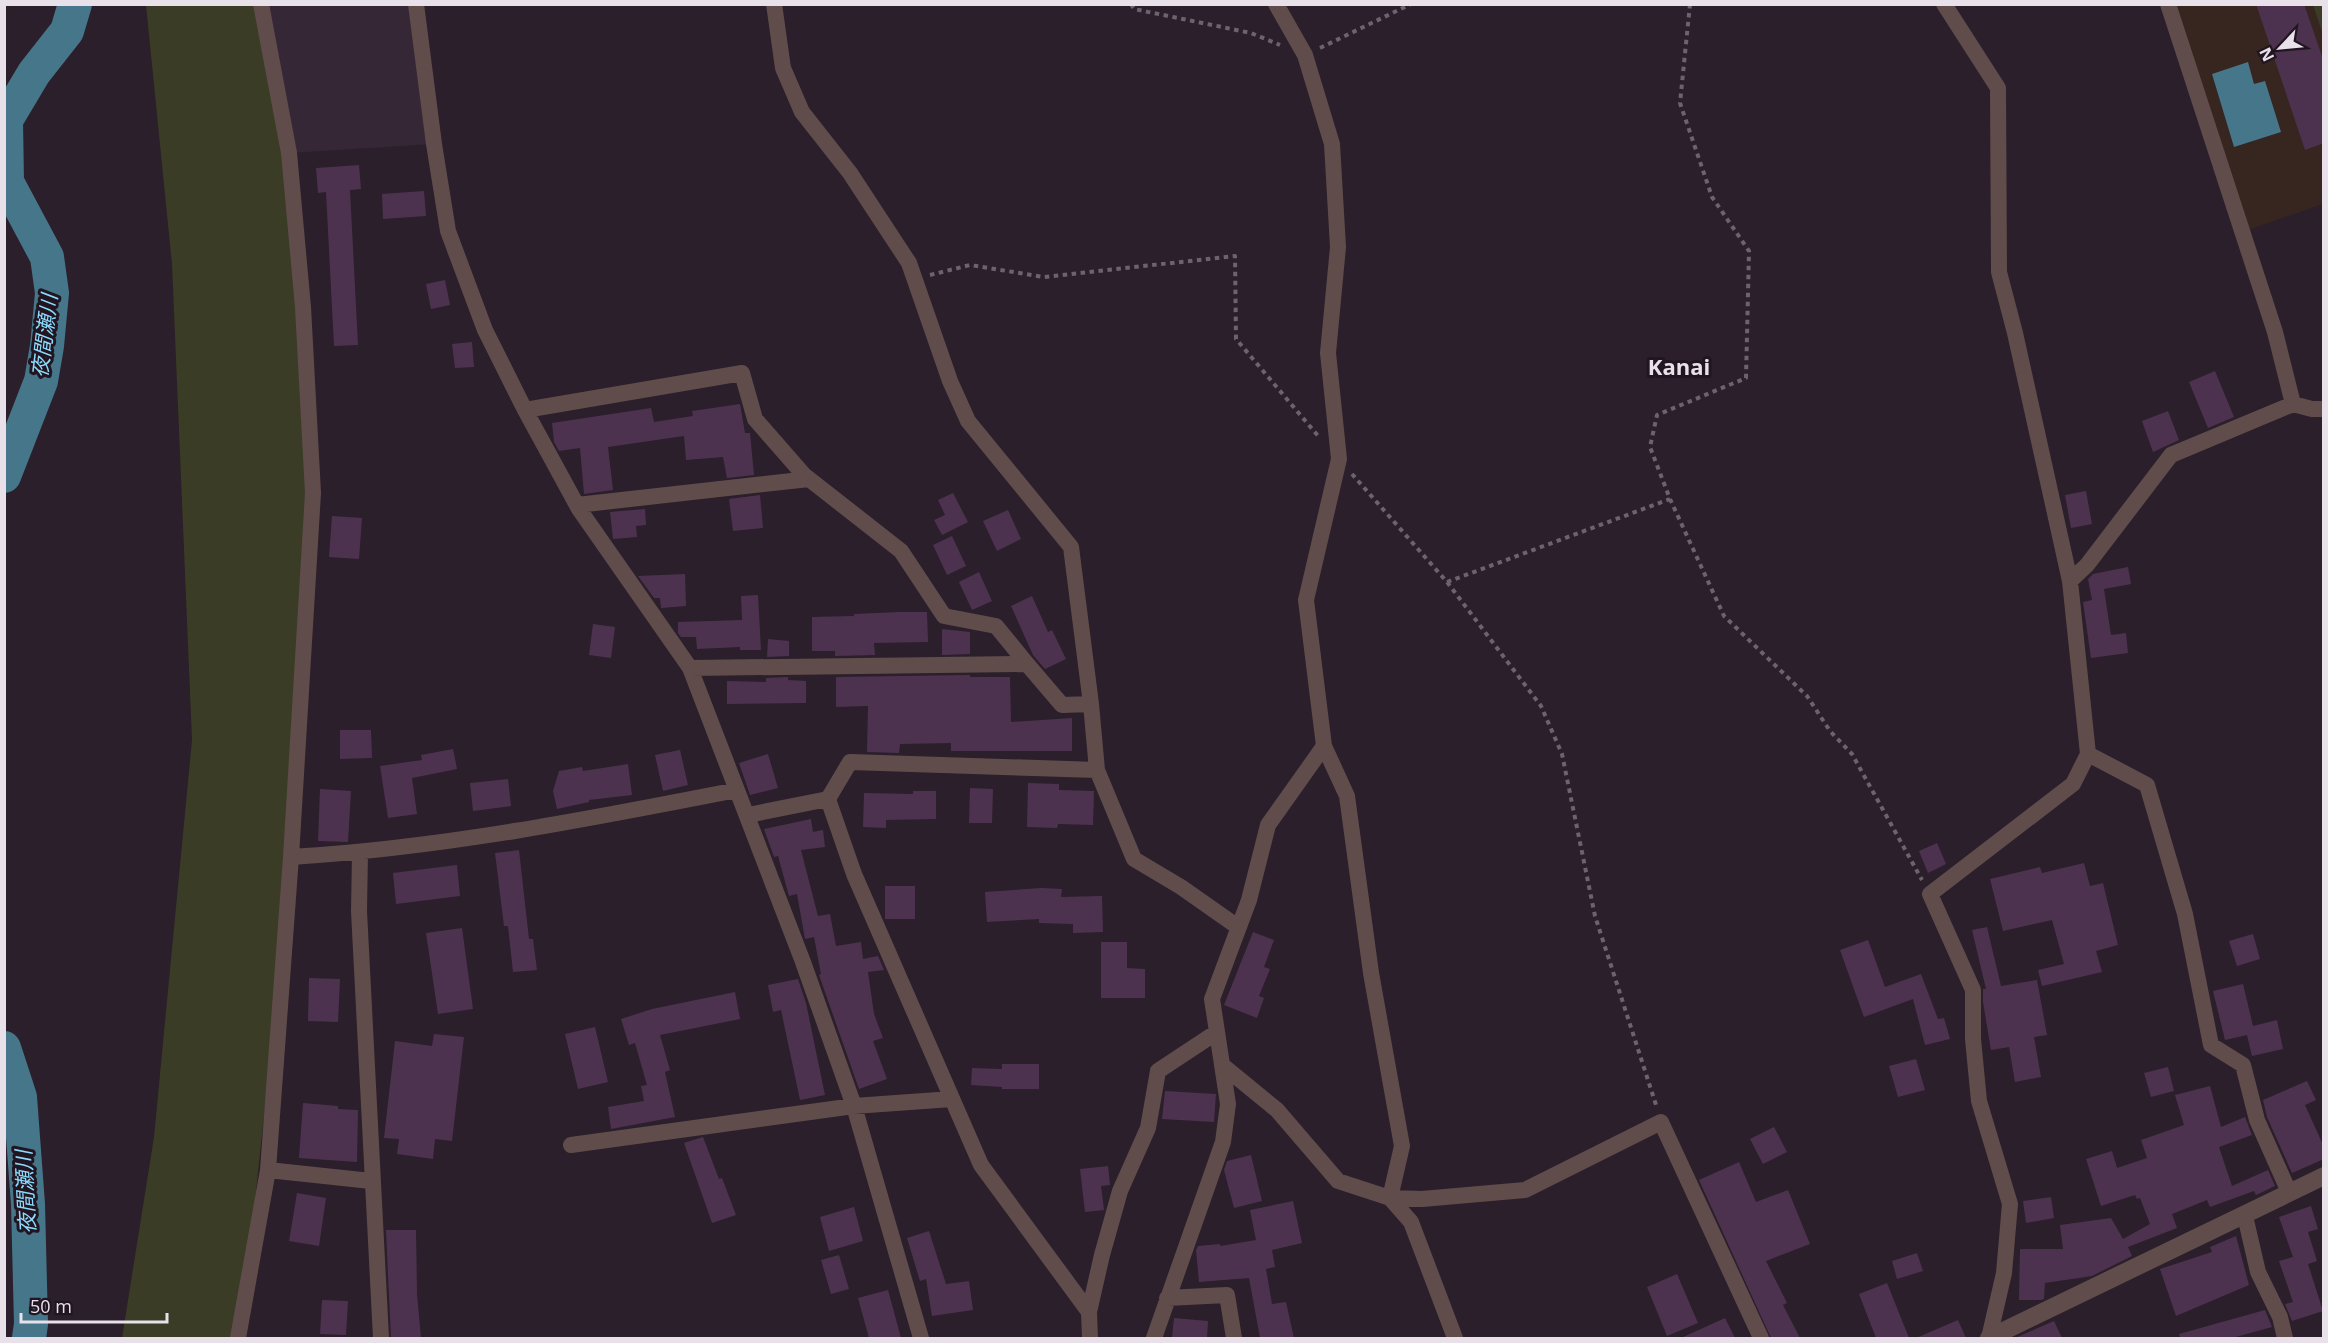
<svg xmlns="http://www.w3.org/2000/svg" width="2328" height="1343" font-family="'Open Sans','Noto Sans JP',sans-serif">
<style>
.built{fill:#362737}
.education{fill:#37251f}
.green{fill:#3a3c25}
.water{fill:#46768a}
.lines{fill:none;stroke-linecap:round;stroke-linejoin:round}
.river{stroke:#46768a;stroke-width:34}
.building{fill:#4d324f}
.path{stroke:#6d636d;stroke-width:4;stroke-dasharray:4.5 4.5;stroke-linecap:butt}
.minor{stroke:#614c4c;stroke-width:16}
.tertiary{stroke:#614c4c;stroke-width:18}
.labels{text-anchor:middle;stroke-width:6;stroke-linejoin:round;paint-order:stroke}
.water-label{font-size:21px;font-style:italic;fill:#8cdbfd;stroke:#201520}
.quarter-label{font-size:22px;font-weight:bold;fill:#e8e1e9;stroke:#201520}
</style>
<rect width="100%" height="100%" fill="#2a1f2a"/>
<path class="built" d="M261 5H416L434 144 289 153Z"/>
<path class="education" d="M2168 5H2323V204L2242 232Z"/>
<path class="green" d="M146 5H261L289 153 313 493 291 857 243 1316 238 1338H122L154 1137 192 740 172 264Z
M2313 5H2323V35Z"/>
<path class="water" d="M2248 62 2254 84 2265 81 2281 132 2234 147 2212 74Z"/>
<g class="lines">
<path class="river" d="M4 476 41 381 47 346 52 293 47 257 7 182 6 120 34 73 67 31 75 4
M4 1048 20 1097 28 1204 31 1324 29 1338"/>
</g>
<path class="building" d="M2256 4H2304L2324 62V143L2305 150Z
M359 165 361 189 350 190 358 345 334 346 326 192 318 193 316 168Z
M424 191 426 216 383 219 382 194Z
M445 280 450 305 431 309 426 284Z
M472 342 474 367 455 368 452 344Z
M2215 371 2234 417 2208 428 2189 382Z
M740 404 745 433H750L754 475 727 478 723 457 686 460 684 436 608 447 613 490 584 494 580 448 559 451 554 442 552 423 651 408 654 422 693 416 692 411Z
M2168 411 2179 440 2153 452 2142 421Z
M2086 491 2092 524 2071 528 2065 495Z
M953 493 968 522 942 535 934 520 945 515 938 500Z
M760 495 763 528 733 531 729 499Z
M645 509 646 525 636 526 637 537 613 539 610 512Z
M1008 510 1021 539 997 551 983 521Z
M332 516 362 518 359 559 329 557Z
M952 536 966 566 947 575 933 545Z
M2128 567 2131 584 2104 589 2111 635 2126 633 2128 653 2091 658 2083 602 2092 600 2088 579 2093 574Z
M979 572 992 601 972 610 959 582Z
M685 574 686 606 661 608 660 598H654L638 576Z
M758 595 761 650H740V647L697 649 696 637H681L678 633V622L742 620 741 596Z
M1032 596 1048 632 1052 630 1066 659 1045 669 1033 655 1011 606Z
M899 612H927L928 642 874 643 875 655 835 656V651H812V617L854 616V614Z
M593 624 615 627 611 658 589 655Z
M942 629 970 632V654L942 655Z
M768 639 789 641V656L767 657Z
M970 675V677H1010L1011 722 1072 718V751H951V743L900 744 899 753 867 752 868 706 836 707V677Z
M788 677V680L806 681V703L727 704V681L766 682V678Z
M340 730H371L372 758 340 759Z
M453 749 457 769 412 778 417 814 388 818 380 766 422 760 421 755Z
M680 750 688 785 663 791 655 755Z
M768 754 778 788 750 795 739 763Z
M628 764 632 795 589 800V802L557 809 553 791 559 771 582 767 583 771Z
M508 779 511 806 473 811 470 783Z
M1028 783 1059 784V790L1094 791 1093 825 1058 824 1057 828 1027 827Z
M970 788 993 789 992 823H969Z
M320 789 351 791 348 842 318 841Z
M913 791H936V819L886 820V828L863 827 864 793 913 794Z
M811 819 813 832 823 830 825 847 801 850 818 916 830 914 836 946 861 942 863 959 878 956 884 970 868 972 874 1014 883 1038 873 1041 887 1079 859 1089 819 975 821 974 814 937 805 939 797 894 789 896 778 856 774 857 764 829Z
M1937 843 1946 864 1928 873 1919 851Z
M519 850 529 939H533L537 970 513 972 508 926H504L495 853Z
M2084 863 2090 886 2103 883 2118 945 2096 951 2102 972 2042 986 2038 970 2064 964 2052 920 2003 931 1990 879 2040 867 2042 873Z
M457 865 460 896 396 904 393 873Z
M885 886H915V919H885Z
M1041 888 1062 889 1061 897 1102 896 1103 932 1073 933V924L1039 923V919L987 922 985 892Z
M1987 927 2001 986 2037 980 2047 1035 2034 1037 2041 1077 2015 1082 2009 1047 1991 1050 1983 1002V989H1986L1972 930Z
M462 928 473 1009 438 1014 426 933Z
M1253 932 1274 940 1264 967 1270 969 1259 996 1264 998 1257 1018 1224 1005Z
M2253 934 2260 959 2237 966 2229 941Z
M1868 940 1885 987 1921 974 1938 1019 1944 1018 1950 1039 1925 1045 1913 999 1864 1017 1840 950Z
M1101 942H1127V968L1145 969V998H1101Z
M309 978 340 979 338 1022 308 1021Z
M798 979 806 1003 825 1095 800 1100 781 1010 773 1012 768 985Z
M2243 984 2253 1026 2277 1020 2283 1049 2252 1056 2247 1035 2225 1040 2213 991Z
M735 992 740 1019 660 1035 670 1070 665 1072 675 1117 611 1129 608 1107 644 1101 641 1086 647 1085 635 1043 629 1045 621 1019 652 1009Z
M595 1027 608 1082 578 1089 565 1034Z
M434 1034 464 1037 452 1141 435 1139 433 1159 397 1154 399 1139 384 1138 395 1041 432 1046Z
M1916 1059 1925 1090 1898 1097 1889 1066Z
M1002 1064H1039V1089H1002V1087L971 1085 972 1068 1002 1069Z
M2168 1067 2174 1091 2151 1097 2144 1073Z
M2307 1081 2316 1100 2305 1105 2324 1147V1159L2292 1173 2267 1117 2263 1100Z
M2210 1086 2221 1127 2245 1117 2252 1135 2219 1147 2232 1186 2268 1170 2275 1186 2256 1195 2254 1191 2210 1207 2207 1200 2172 1214 2177 1228 2128 1247 2132 1256 2092 1276 2045 1283 2044 1299 2041 1300H2019L2020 1249H2063L2060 1225 2111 1218 2123 1239 2150 1224 2140 1198 2137 1199 2135 1195 2101 1206 2086 1159 2112 1151 2117 1168 2147 1158 2141 1140 2184 1125 2175 1095Z
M1165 1091 1216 1094 1214 1122 1162 1119Z
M303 1103 338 1106V1109L358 1110 357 1162 299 1158Z
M1774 1127 1787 1152 1763 1164 1750 1139Z
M703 1137 719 1179 722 1178 736 1215 712 1223 684 1143Z
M1251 1155 1262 1201 1234 1208 1224 1170 1227 1161Z
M1739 1162 1756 1202 1788 1190 1810 1244 1766 1261 1787 1303 1783 1305 1800 1338H1771L1699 1180Z
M1108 1166 1110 1185 1101 1186 1104 1210 1085 1212 1080 1169Z
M297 1193 326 1198 319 1246 289 1241Z
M2051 1197 2054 1218 2026 1223 2023 1201Z
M1293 1201 1302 1243 1272 1250 1275 1267 1266 1269 1272 1304 1286 1302 1294 1338H1260L1249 1278 1199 1282 1196 1250 1198 1246 1220 1244V1246L1256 1240 1250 1210Z
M2311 1206 2318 1229 2308 1232 2317 1261 2308 1264 2323 1311 2292 1321 2285 1304 2293 1302 2279 1261 2293 1257 2279 1217Z
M854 1207 863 1241 829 1251 820 1217Z
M386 1230H416L417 1294 421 1338H391Z
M929 1231 946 1284 969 1281 973 1310 932 1316 926 1279 920 1281 907 1238Z
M2236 1236 2249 1285 2176 1316 2160 1269 2212 1252 2210 1247Z
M1917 1253 1923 1271 1897 1279 1892 1261Z
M839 1255 849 1289 831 1294 821 1260Z
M1677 1274 1698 1323 1667 1336 1647 1287Z
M1887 1283 1909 1338H1876L1859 1294Z
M888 1290 901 1338H869L858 1298Z
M322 1300 348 1301 346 1335 320 1334Z
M2265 1310 2272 1327 2232 1338H2180L2179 1334Z
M1174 1318 1208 1321 1207 1338H1172Z
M1725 1318 1735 1338H1681Z
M1958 1320 1966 1338H1916Z
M2054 1321 2062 1338H2015Z"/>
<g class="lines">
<path class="path" d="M1131 4 1134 9 1251 33 1280 45
M1690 4 1680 103 1712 197 1749 251 1746 378 1657 415 1650 447 1670 499 1724 616 1807 696 1830 731 1852 754 1922 880
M1320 48 1411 4
M930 275 970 265 1044 277 1235 256 1236 339 1319 437
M1352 474 1447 582 1541 706 1562 754 1595 916 1657 1108
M1447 582 1670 499"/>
<path class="minor" d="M416 4 434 144 448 231 485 330 525 410 579 509 690 668 803 962 854 1106 921 1338
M774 4 783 68 802 112 850 173 909 263 950 381 968 421 1071 547 1091 704 1097 770 1134 859 1181 887 1238 927
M1276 4 1305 55 1332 144 1338 247 1328 353 1339 459 1306 600 1324 746 1347 796 1371 973 1402 1146 1390 1198 1411 1222 1455 1338
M1944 4 1998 88 1999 272 2015 333 2070 581 2088 754 2147 785 2185 914 2211 1045 2243 1065 2257 1120 2289 1192
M2168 4 2275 332 2293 404
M525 410 742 373 755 419 804 475 901 551 944 616 996 626 1027 664
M577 505 809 479
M2070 581 2087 565 2171 455 2293 404 2312 409H2324
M690 668 1027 664 1062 705 1091 704
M748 815 828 799
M360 853 359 911 381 1338
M291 857C441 848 589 819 737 790
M1222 1065 1277 1110 1338 1181 1390 1198 1422 1199 1525 1190 1661 1122 1761 1338
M571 1145 854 1106 952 1099
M268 1170 371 1181
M2245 1216 2258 1272 2280 1317 2285 1338
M1167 1298 1227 1295 1234 1338
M1089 1312 981 1165 854 874 828 799 850 762 1097 770
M238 1338 268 1170 291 857 313 493 303 307 289 153 261 4
M1090 1338 1089 1312 1102 1255 1120 1191 1148 1128 1158 1071 1217 1032
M1154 1338 1223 1142 1228 1104 1212 999 1249 900 1268 825 1324 746
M1989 1338 2004 1273 2010 1204 1979 1101 1973 1039V990L1930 894 2073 784 2088 754"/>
<path class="tertiary" d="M1989 1338 2324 1176"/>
</g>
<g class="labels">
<g class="water-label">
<text transform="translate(45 336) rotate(-83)" y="7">夜間瀬川</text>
<text transform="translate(26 1192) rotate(-93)" y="7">夜間瀬川</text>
</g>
<g class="quarter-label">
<text x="1679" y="375">Kanai</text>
</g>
</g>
<rect width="2328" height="1343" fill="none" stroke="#e8e1e9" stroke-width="12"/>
<g transform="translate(2280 48) rotate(244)" stroke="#201520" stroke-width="4.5" paint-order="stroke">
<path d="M0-4.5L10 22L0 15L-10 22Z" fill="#e8e1e9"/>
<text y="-9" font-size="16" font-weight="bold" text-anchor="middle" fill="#e8e1e9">N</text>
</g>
<path d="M21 1313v9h146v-9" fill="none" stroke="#e8e1e9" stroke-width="3"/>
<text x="30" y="1313" font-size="18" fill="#e8e1e9" stroke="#201520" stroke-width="4.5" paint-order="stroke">50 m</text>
</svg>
